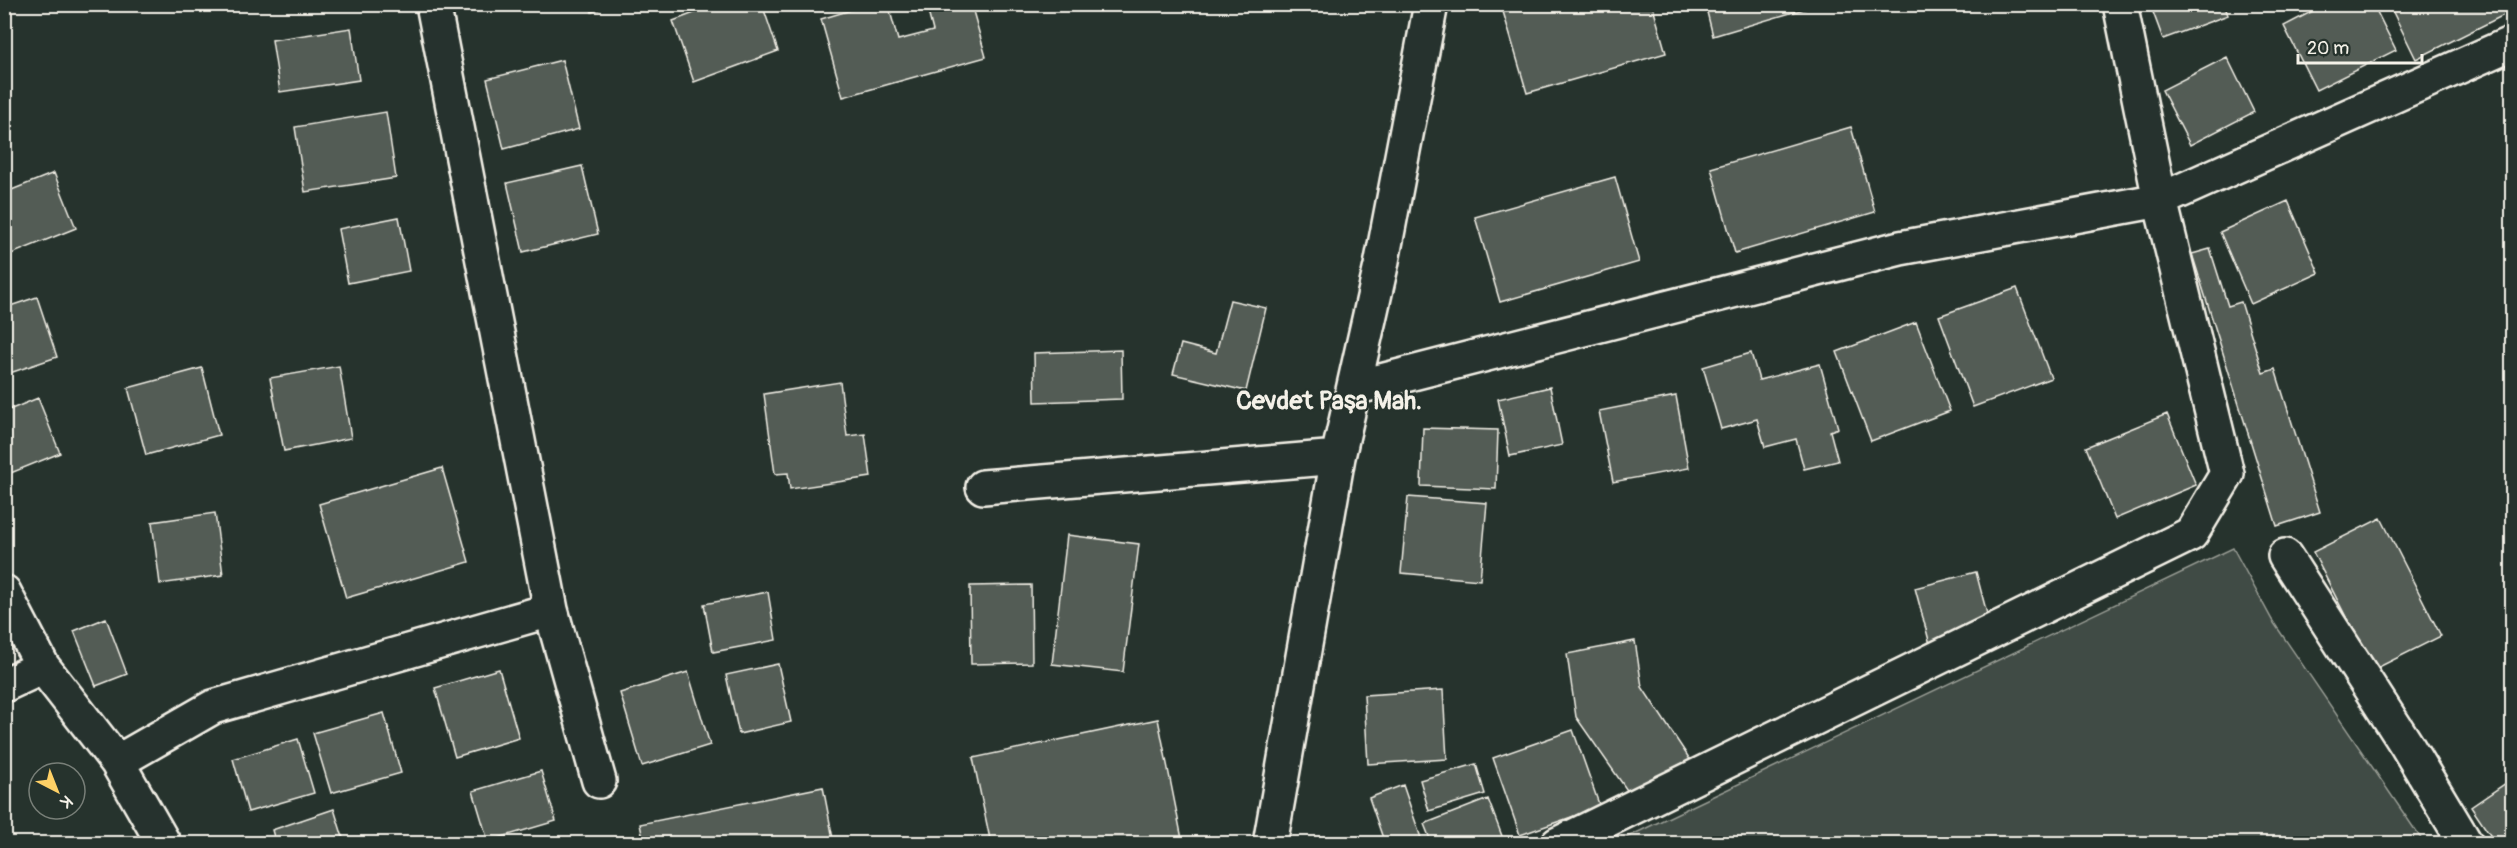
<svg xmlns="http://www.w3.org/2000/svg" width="2517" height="848" font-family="Pangolin,sans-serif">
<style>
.green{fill:#414b45;stroke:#9a9e96;stroke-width:1.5}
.building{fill:#525c55;stroke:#f4f1e8;stroke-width:1.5}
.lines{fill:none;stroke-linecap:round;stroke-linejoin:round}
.street-casing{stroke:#f4f1e8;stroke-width:38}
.street{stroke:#26332d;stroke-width:33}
.labels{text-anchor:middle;stroke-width:4.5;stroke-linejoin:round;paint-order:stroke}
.district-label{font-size:26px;font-weight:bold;fill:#f4f1e8;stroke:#26332d}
</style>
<rect width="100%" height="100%" fill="#26332d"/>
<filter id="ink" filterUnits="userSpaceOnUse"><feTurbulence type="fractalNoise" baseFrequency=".0167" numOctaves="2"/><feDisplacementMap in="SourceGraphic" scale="12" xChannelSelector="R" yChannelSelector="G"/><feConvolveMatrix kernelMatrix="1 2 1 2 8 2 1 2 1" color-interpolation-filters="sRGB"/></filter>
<g filter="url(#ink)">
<path class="green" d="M2233 548 2272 620 2424 843H1615Z"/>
<path class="building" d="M589 4H612L592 12Z
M718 4H762L778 51 694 82 673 21Z
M871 4H888L898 40 933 31 926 4H971L986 57 843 97 821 19Z
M1515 4H1652L1666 53 1527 93 1502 8Z
M1705 4H1821L1713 36Z
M2150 4H2224L2228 15 2163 39Z
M2326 4H2373L2396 50 2316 90 2284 26Z
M2389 4H2512V11L2416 59Z
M351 28 359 80 280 92 272 40Z
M2227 57 2254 112 2190 145 2162 90Z
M562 60 579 129 504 149 487 79Z
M386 112 396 178 305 192 295 127Z
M1851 127 1875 212 1735 253 1711 168Z
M582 166 598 234 523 252 507 183Z
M54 173 76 228 4 257V193Z
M1615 177 1639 262 1500 302 1475 217Z
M2288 201 2319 273 2251 304 2220 232Z
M399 217 409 271 348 283 338 229Z
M2210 249 2228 306 2241 302 2263 373 2275 369 2320 512 2277 526 2192 254Z
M2017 288 2051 378 1973 407 1939 316Z
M37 297 57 357 4 375V308Z
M1230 300 1266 308 1246 391 1173 374 1181 344 1216 353Z
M1916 322 1950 411 1871 441 1837 352Z
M1121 350 1122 399 1035 402 1034 353Z
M1751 353 1759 380 1820 364 1838 428 1830 431 1838 461 1804 469 1796 439 1765 447 1757 419 1721 429 1703 367Z
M339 366 351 438 284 451 270 378Z
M202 368 219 435 146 455 128 388Z
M840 382 847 436 865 434 871 477 790 489 788 473 775 474 764 394Z
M1550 387 1562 445 1510 456 1498 399Z
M1676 396 1689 468 1613 482 1599 411Z
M38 398 60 453 6 475 4 412Z
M2167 414 2196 485 2115 519 2086 447Z
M1423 428 1498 430 1496 489 1421 486Z
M442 468 469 562 346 598 319 504Z
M1408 497 1487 503 1480 580 1401 573Z
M215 513 223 575 160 584 152 522Z
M2381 518 2441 636 2373 670 2313 552Z
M1067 535 1139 544 1123 672 1052 664Z
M1976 572 1992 633 1931 648 1915 588Z
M1031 585 1032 663 971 664 970 586Z
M768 592 776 640 713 652 704 604Z
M106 618 127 674 96 686 74 631Z
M1635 641 1642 687 1695 767 1638 806 1576 717 1567 654Z
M778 664 791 722 739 734 726 675Z
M499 669 519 738 455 757 435 688Z
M688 672 710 745 642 766 620 693Z
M1443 690 1447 759 1368 764 1364 695Z
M384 713 401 773 331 793 313 733Z
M1158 719 1183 844H991L973 758Z
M1573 730 1600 807 1520 835 1493 758Z
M298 739 314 793 248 812 233 759Z
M1476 764 1485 794 1429 811 1420 780Z
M541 771 556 821 488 841 473 791Z
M2512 779V844H2496L2471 807Z
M1403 785 1423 844H1385L1369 798Z
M823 787 834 844H644L640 824Z
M1488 799 1505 844H1432L1424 824Z
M334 809 345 844H276L272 830Z"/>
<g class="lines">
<g class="street-casing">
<path id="street" d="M433 4 551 610 599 781
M1354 388 1900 248 2160 200 2512 43
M983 487 1338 457
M2285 556 2406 744 2466 844
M4 592 43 667 117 762 164 844
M4 685 43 667
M117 762 213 707 551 610
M1270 844 1338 457 1381 266 1431 4
M1558 844 2191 534 2227 474 2160 200 2120 4"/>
</g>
<use href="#street" class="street"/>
</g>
</g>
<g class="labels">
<g class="district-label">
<text x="1329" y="409">Cevdet Paşa Mah.</text>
</g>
</g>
<rect width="2517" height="848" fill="none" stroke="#26332d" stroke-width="24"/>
<rect x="12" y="12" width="2493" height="824" fill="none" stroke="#f4f1e8" stroke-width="2" filter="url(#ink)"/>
<g transform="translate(57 791) rotate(138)"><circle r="28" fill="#26332d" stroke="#787f78" stroke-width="1.5"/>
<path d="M0-4.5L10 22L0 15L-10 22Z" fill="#ffd166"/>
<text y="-9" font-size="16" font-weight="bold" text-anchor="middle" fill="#f4f1e8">K</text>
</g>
<path d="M2298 54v9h124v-9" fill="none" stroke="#f4f1e8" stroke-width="3"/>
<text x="2307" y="54" font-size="18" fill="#f4f1e8" stroke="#26332d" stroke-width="4.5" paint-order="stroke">20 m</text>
</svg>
